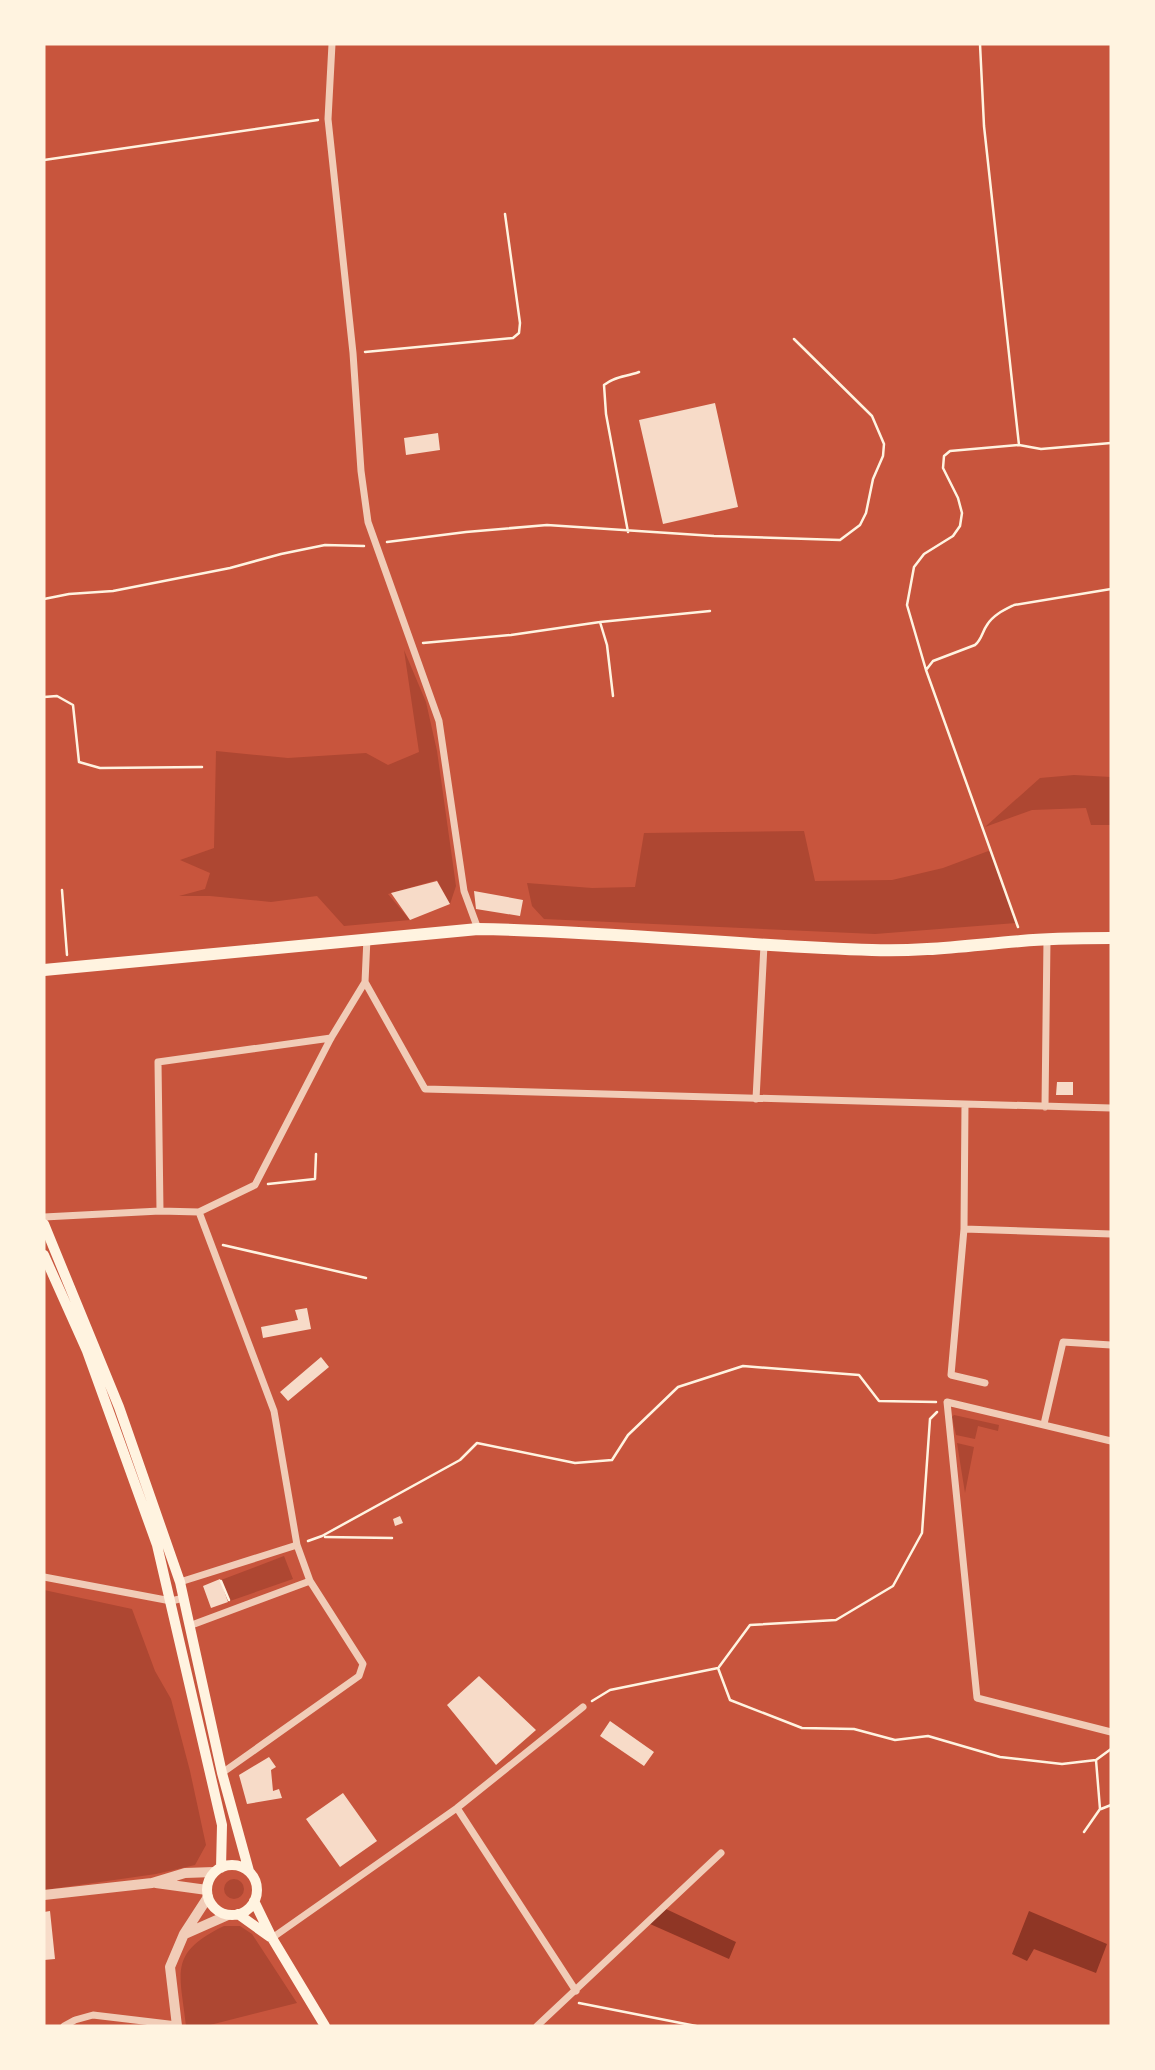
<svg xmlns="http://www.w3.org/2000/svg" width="1155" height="2070" font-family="'Work Sans',sans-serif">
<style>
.green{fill:#ae4732}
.water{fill:#8f3625}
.building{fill:#f7dbc8}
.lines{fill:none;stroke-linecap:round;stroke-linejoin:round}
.path{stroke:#fff3e0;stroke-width:2.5}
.minor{stroke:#f1ccb7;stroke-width:7}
.tertiary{stroke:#f1ccb7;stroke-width:10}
.secondary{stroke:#fff3e0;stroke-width:10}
.primary{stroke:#fff3e0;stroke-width:12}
</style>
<rect width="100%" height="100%" fill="#c8553d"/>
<path class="green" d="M404 650 426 702 437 751 456 886 450 904 437 880 388 894 410 920 344 926 317 896 271 902 210 896H179L205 889 210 873 180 860 214 848 216 751 288 758 366 753 388 765 419 752Z
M1074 775 1111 777V825H1091L1086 808 1032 810 985 827 1040 778Z
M804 831 815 881 892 880 943 868 991 850 1016 923 875 934 544 919 532 906 527 883 592 888 635 887 644 833Z
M954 1415 999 1425 998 1431 978 1426 975 1439 956 1435 952 1417Z
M957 1443 974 1447 965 1493Z
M284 1556 293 1579 230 1601 221 1580Z
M44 1590 132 1609 155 1671 171 1699 190 1771 206 1845 195 1865 156 1874 44 1890Z
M224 1889a10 10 0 1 1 20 0a10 10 0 1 1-20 0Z
M224 1926H240L252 1934 297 2003 206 2026H186C180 1972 168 1953 224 1926Z"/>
<path class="water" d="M666 1909 736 1942 729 1959 650 1924Z
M1029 1911 1107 1944 1096 1973 1034 1949 1027 1961 1012 1954Z"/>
<path class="building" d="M715 403 738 507 663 524 639 420Z
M438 433 440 450 406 455 404 438Z
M437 881 450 904 410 920 391 893Z
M474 891 523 900 520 916 476 909Z
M1057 1082H1073V1095H1056Z
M307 1308 311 1329 263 1338 261 1327 298 1320 295 1310Z
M321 1357 329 1367 288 1401 280 1392Z
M400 1516 403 1523 395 1526 393 1519Z
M220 1579 228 1602 211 1608 203 1586Z
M479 1676 536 1730 496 1765 447 1705Z
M610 1721 654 1752 644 1766 600 1736Z
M269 1757 276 1767 271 1770 273 1791 279 1789 282 1798 247 1804 239 1775Z
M343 1793 377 1841 340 1867 306 1819Z
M50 1911 55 1959 44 1960V1912Z"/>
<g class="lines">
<path class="path" d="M980 44 984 126 1019 445
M44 160 318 120
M365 352 513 338 519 333 520 323 505 214
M628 532 606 414 604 385C615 376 626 377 639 372
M387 542 466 532 547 525 714 536 840 540 860 525 866 513 873 479 883 456 884 444 872 416 794 339
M44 599 69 594 113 591 230 568 281 554 325 545 364 546
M423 643 511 635 600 622
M926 670 933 661 975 645C982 639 982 632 987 625 993 615 1004 610 1014 605L1111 589
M613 696 607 645 600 622 710 611
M44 697 57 696 73 705 79 762 100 768 202 767
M62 890 67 955
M1018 927 926 670 907 605 914 567 924 554 953 536 960 526 962 513 958 498 943 468 944 456 950 451 1019 445 1041 449 1111 443
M268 1184 315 1179 316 1154
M223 1245 366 1278
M325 1537 392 1538
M308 1541 322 1536 460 1460 477 1443 575 1463 612 1460 628 1435 678 1387 743 1366 859 1375 879 1401 936 1402
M221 1581 229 1600
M719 1667 750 1625 836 1620 893 1586 922 1533 930 1419 937 1412
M592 1701 610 1690 718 1668 730 1700 802 1728 854 1729 895 1740 928 1736 1000 1757 1062 1764 1096 1760 1100 1809 1084 1832
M1096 1760 1111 1749
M1101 1809 1111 1805
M579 2003 696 2026"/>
<path class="minor" d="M332 44 328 119 353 353 361 471 368 522 439 721 464 891 478 929
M367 938 365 982 425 1089 1111 1108
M756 1099 764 945
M965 1104 964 1229 951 1375 985 1383
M1045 1107 1047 939
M160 1211 158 1062 331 1038
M199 1212 274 1411 297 1545 310 1581 363 1664 359 1676 222 1773
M44 1217 160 1211 199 1212 255 1185 331 1038 365 982
M964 1229 1111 1234
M1044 1424 1063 1342 1111 1345
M1111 1441 947 1402 977 1698 1111 1732
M44 1577 171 1601 184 1598
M180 1582 297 1545
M189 1626 310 1581
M457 1808 576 1991
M272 1938 457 1808 583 1707
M64 2026 75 2020 93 2015 177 2025
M537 2026 721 1853"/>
<path class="tertiary" d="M156 1883 207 1890
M44 1895 152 1883 185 1873 214 1872
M185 1934 228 1915
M177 2026 170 1967 184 1934 208 1897"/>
<path class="secondary" d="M44 1224 119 1407 180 1582 222 1773 249 1871
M44 1255 87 1351 157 1545 222 1825 221 1868
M207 1890a25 25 0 1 1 50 0a25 25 0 1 1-50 0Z
M254 1901 272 1938 325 2026
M238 1914 270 1937"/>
<path class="primary" d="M44 970 478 929C609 931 740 946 872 950 921 952 971 945 1021 941 1051 938 1081 938 1111 938"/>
</g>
<rect width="1155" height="2070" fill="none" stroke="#fff3e0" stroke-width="91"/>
</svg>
